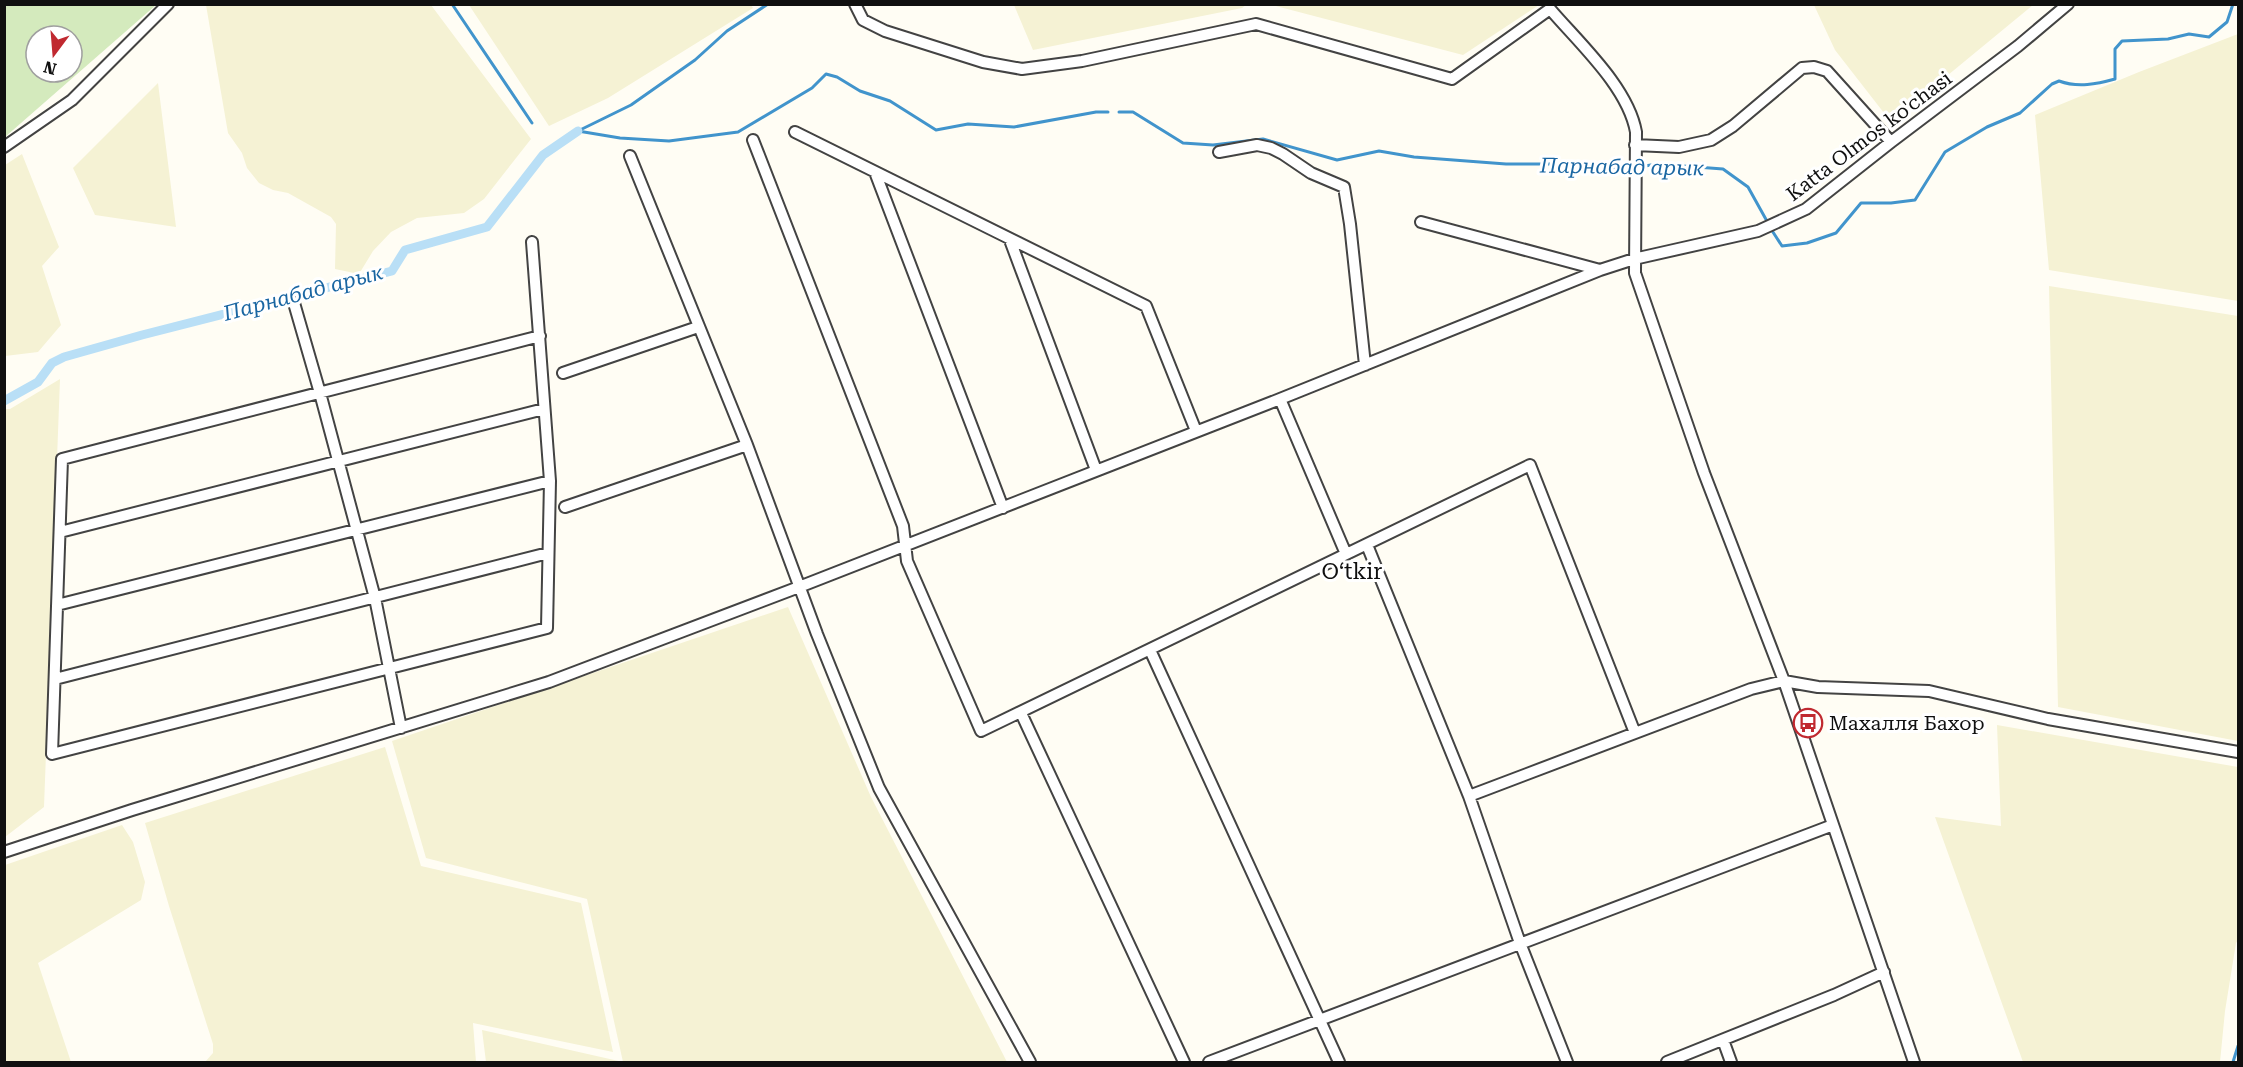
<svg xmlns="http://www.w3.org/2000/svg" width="2243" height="1067" font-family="'Roboto Serif',serif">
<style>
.farmland{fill:#f5f2d4}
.green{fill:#d4eabd;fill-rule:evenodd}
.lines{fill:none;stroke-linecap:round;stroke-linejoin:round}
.stream{stroke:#4194cc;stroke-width:3}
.canal{stroke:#b9dff6;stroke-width:9}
.minor-casing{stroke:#434343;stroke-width:14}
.minor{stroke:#fff;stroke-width:10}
.labels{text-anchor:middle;stroke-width:6;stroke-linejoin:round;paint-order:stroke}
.street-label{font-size:20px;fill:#101010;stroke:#fff}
.poi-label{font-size:20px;fill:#101010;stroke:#fff;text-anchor:start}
.water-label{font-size:21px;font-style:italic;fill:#1a66a2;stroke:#fff}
.quarter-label{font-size:22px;fill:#101010;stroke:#fff}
</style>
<rect width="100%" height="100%" fill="#fffdf4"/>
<path class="farmland" d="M206 5H431L531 139 484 199 464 213 417 218 391 232 373 251 359 274 335 269 336 224 331 217 288 193 273 190 259 183 247 168 242 153 228 133Z
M751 5 753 8 608 98 549 126 469 5Z
M1014 5H1246L1242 8 1033 50Z
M1272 5H1539L1463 55Z
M1814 5H2033L1891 122 1835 50Z
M2238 34V301L2049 270 2035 115 2139 72Z
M158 83 176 227 95 215 73 168Z
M22 154 59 247 42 266 61 325 38 352 5 356V165Z
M2049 286 2238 316V741L2058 707Z
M60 379 44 807 5 837V409H10Z
M788 607 871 797 1007 1062H486L482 1030 623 1062 587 899 426 858 392 741Z
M1997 725 2238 767V940L2236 943 2225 1011 2220 1062H2023L1935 817 2001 826Z
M385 747 421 866 581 903 613 1052 473 1023 476 1062H205L213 1053V1044L169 906 145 823Z
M122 825 133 842 145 882 141 900 38 963 71 1062H5V865Z"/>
<path class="green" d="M5 4H156V5L5 137ZM36 36H72V72H36Z"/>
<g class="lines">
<path class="stream" d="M452 4 532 123
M1119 112H1133L1183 143 1213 145 1263 139 1337 160 1379 151 1414 157 1506 164H1574L1627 169 1657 164 1723 169 1748 187 1768 223
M580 130 631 105 695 60 727 31 768 4
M578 131 620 138 669 141 738 132 812 88 826 74 837 77 860 91 890 101 936 130 968 124 1014 127 1096 112H1108
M1771 229 1782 246 1807 243 1836 233 1861 203H1891L1915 200 1945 152 1987 127 2020 113 2052 84 2059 81C2078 88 2097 84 2115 79V49L2122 41 2168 39 2189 34 2209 37 2227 22 2233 4
M2233 1062 2238 1046"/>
<path class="canal" d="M4 401 38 382 52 363 64 357 142 335 392 271 405 250 487 227 543 155 578 131"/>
<g class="minor-casing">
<path id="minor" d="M855 4 863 20 885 31 983 62 1022 69 1082 61 1256 24 1452 79 1550 9C1579 43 1628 87 1636 132L1635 273 1704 473 1784 681 1914 1062
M795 132 1146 306 1196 431
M753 140 903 526 907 561 981 731 1530 465 1635 733
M1635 145 1679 147 1711 140 1733 126 1802 68 1814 67 1827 71 1891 142
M4 147 72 100 168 4
M1219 152 1257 145 1271 148 1283 154 1311 173 1344 187 1350 224 1365 365
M630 156 747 445 817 634 879 788 1030 1062
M875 172 1003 508
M1421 222 1600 270
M1010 240 1096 470
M532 242 550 481 547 628 52 754 62 459 540 336
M294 303 320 393 375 598 401 728
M563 373 698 327
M1280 399 1346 554
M565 507 747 445
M60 532 544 409
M1367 545 1469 796 1520 943 1567 1062
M57 605 550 481
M1150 650 1339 1062
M55 679 548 553
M1021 713 1184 1062
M1469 796 1751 689 1784 681 1818 687 1929 691 2048 719 2238 752
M4 852 132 810 549 682 799 587 1280 399 1600 270 1634 259 1758 231 1806 209 1891 142 2018 46 2068 4
M1723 1040 1731 1062
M1209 1062 1833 825
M1667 1062 1834 995 1884 972"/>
</g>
<use href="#minor" class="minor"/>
</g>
<defs>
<g id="bus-ring" transform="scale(1.5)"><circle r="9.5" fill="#fff" stroke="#c02930" stroke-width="1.5"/><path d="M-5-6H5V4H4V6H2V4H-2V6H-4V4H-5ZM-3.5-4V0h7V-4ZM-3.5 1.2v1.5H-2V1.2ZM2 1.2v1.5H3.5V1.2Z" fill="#c02930"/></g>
</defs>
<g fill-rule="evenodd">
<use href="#bus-ring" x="1808" y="723"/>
</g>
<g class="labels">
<g class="street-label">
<text transform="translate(1869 136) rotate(-37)" y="7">Katta Olmos ko'chasi</text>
</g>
<g class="poi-label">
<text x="1829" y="730">Махалля Бахор</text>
</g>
<g class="water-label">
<text transform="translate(1622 167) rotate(1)" y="7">Парнабад арык</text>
<text transform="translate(303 293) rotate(-15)" y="7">Парнабад арык</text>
</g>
<g class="quarter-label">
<text x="1352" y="579">Oʻtkir</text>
</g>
</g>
<rect width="2243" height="1067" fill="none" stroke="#101010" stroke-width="12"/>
<g transform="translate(54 54) rotate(196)"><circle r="28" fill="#ffffff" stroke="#9f9f9f" stroke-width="1.5"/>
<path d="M0-4.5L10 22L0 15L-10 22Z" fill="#c02930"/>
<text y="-9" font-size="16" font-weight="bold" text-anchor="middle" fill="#101010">N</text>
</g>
</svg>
